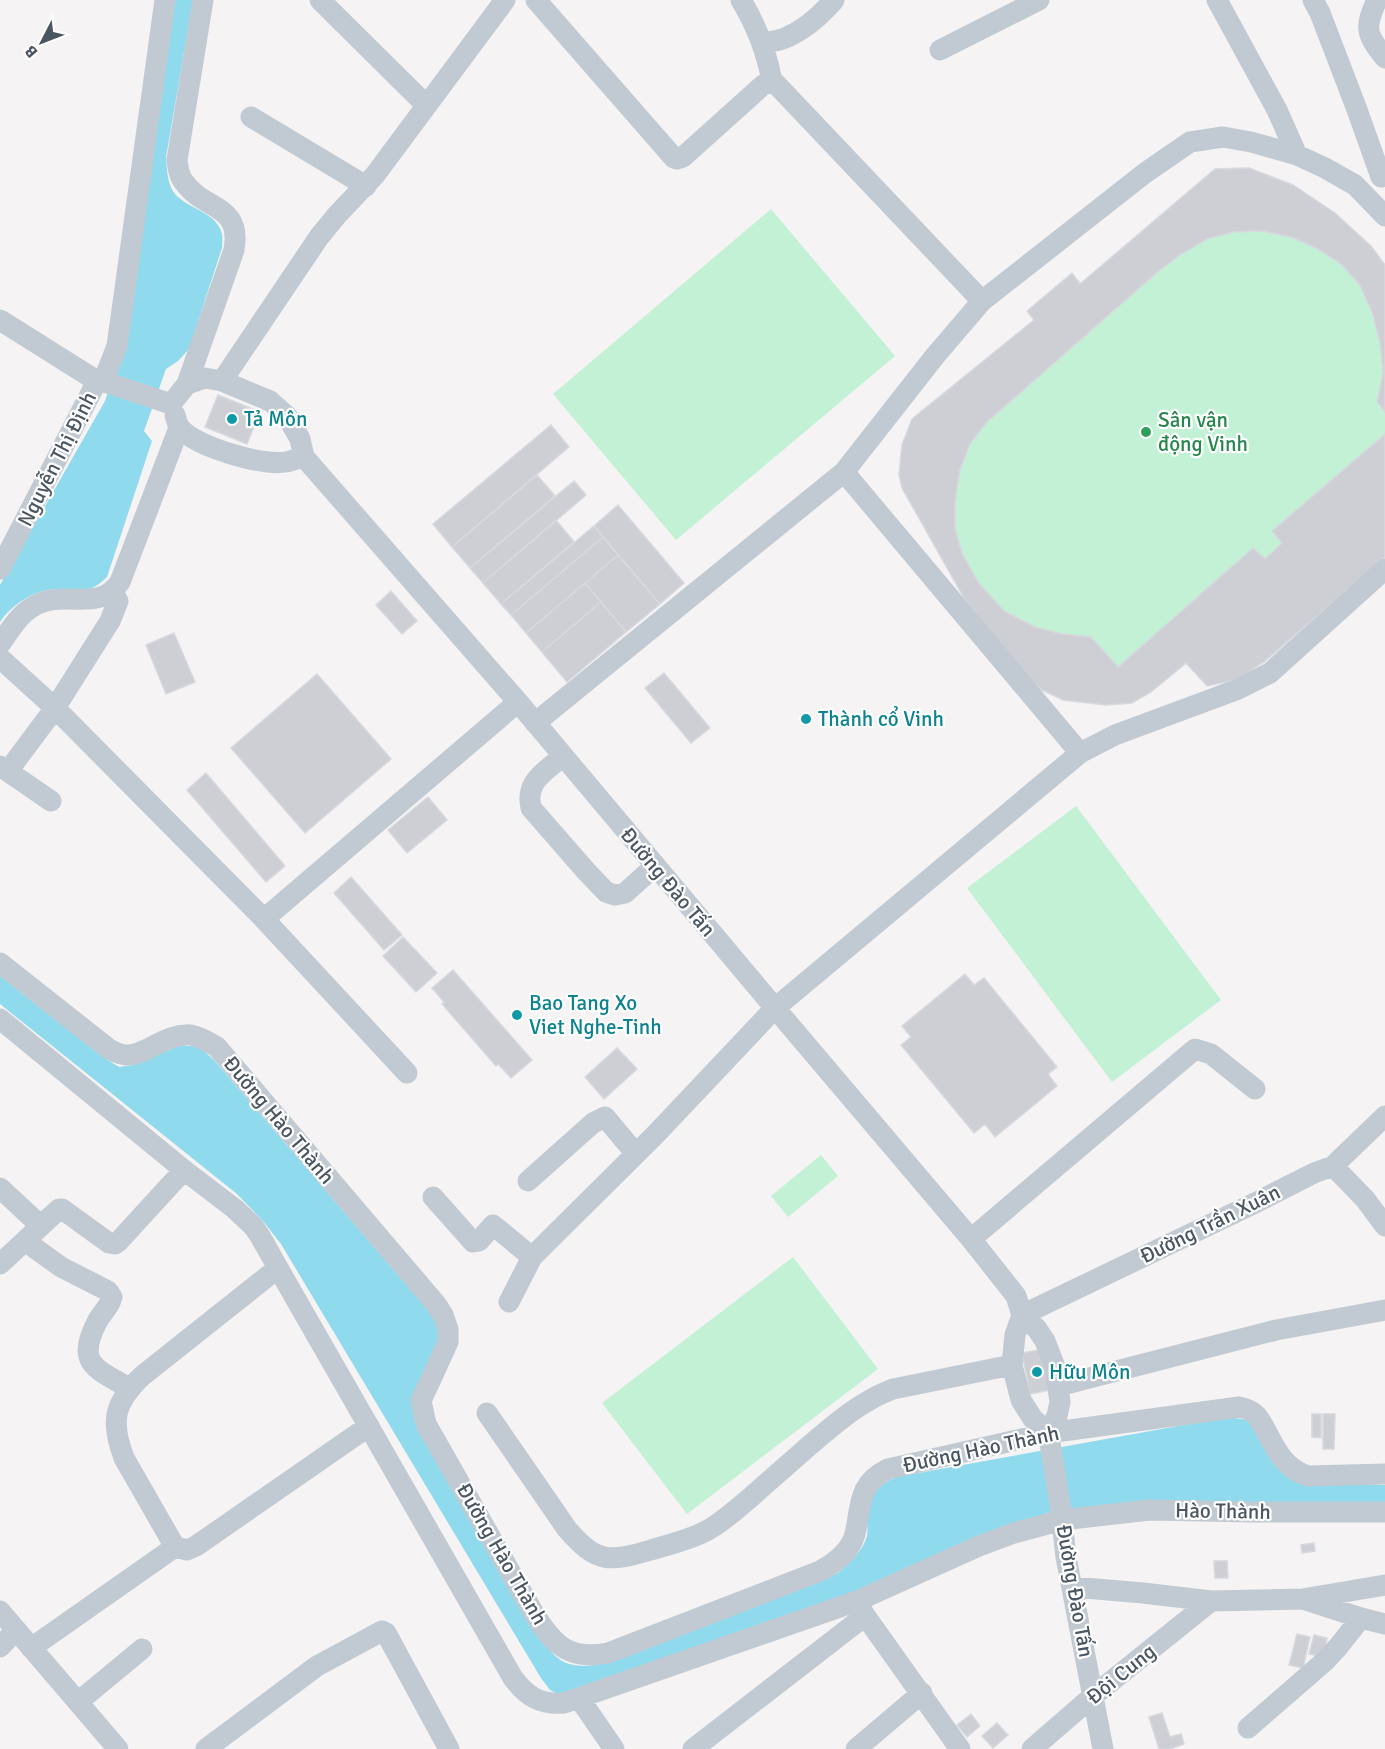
<svg xmlns="http://www.w3.org/2000/svg" width="1385" height="1749" font-family="Signika,sans-serif">
<style>
.green{fill:#c3f1d5}
.water{fill:#90daee}
.building{fill:#cdcfd5;stroke:#d7d9de;stroke-width:1.5}
.lines{fill:none;stroke-linecap:round;stroke-linejoin:round}
.minor{stroke:#c1cad2;stroke-width:21}
.culture-dot{fill:#0f9aa8;stroke:#fff;stroke-width:2}
.leisure-dot{fill:#2e9e5b;stroke:#fff;stroke-width:2}
.labels{text-anchor:middle;stroke-width:4.5;stroke-linejoin:round;paint-order:stroke}
.culture-label{font-size:21px;fill:#0d838f;stroke:#fff;text-anchor:start}
.leisure-label{font-size:21px;fill:#27864d;stroke:#fff;text-anchor:start}
.street-label{font-size:21px;fill:#4a5661;stroke:#fff}
</style>
<rect width="100%" height="100%" fill="#f5f3f3"/>
<path class="green" d="M1249 168 1293 185 1335 213 1371 246 1385 265V557L1264 662 1235 680 1207 686 1186 664 1151 692 1132 703 1106 705 1063 700 1042 690 1020 671 964 598 902 488 899 475 902 445 912 419 1034 320 1027 311 1072 273 1081 283 1215 169Z
M771 209 895 356 676 540 553 394Z
M1076 806 1221 1000 1112 1082 967 888Z
M821 1155 838 1176 788 1217 771 1196Z
M793 1257 878 1369 687 1514 602 1403Z"/>
<path class="water" d="M174 0H193L166 157C167 169 167 184 175 194 188 209 217 212 222 234 223 238 222 244 222 248L189 349 178 361 166 369 144 431 152 441 107 577C87 596 83 589 59 589 37 588 12 604 0 622V585L105 401 120 353Z
M0 976 103 1057 119 1067 133 1065 178 1046H192L203 1050 214 1060 433 1316 441 1339 417 1387 545 1644C549 1649 553 1655 558 1658 574 1672 605 1664 623 1658L838 1573C849 1563 863 1551 867 1536 868 1530 867 1522 867 1516 868 1494 878 1486 896 1477L1228 1417 1248 1420 1309 1484 1385 1485V1508L1095 1506 1047 1513 996 1535 855 1593 563 1697 550 1690 541 1678 281 1244 262 1220 237 1194 0 1004Z"/>
<path class="building" d="M1249 168 1293 185 1335 213 1371 246 1385 265V412L1377 402 1383 372 1380 343 1372 312 1359 284 1341 264 1318 249 1291 237 1261 231 1234 232 1207 239 1180 255 1160 270 987 422 970 444 960 470 955 502V528L962 553 978 582 1004 611 1035 627 1063 634 1091 637 1118 667 1253 548 1265 559 1282 543 1272 531 1385 434V557L1264 662 1235 680 1207 686 1186 663 1151 692 1132 703 1106 705 1063 700 1042 690 1020 671 964 598 902 488 899 475 902 445 912 419 1034 320 1027 311 1072 273 1080 284 1215 169Z
M218 395 260 412 247 444 205 427Z
M551 425 569 447 452 547 433 524Z
M537 475 555 496 470 568 452 547Z
M574 481 586 495 483 583 470 568Z
M618 505 684 583 660 604 594 526Z
M556 520 574 542 501 604 483 583Z
M594 526 603 537 511 615 501 604Z
M603 537 618 555 526 633 511 615Z
M618 555 660 604 626 632 585 583Z
M585 583 601 602 542 652 526 633Z
M391 591 417 621 402 634 376 605Z
M601 602 626 632 567 682 542 652Z
M174 633 195 682 166 694 146 645Z
M664 673 710 728 691 743 645 688Z
M317 674 391 759 305 833 231 748Z
M206 773 285 866 266 882 187 790Z
M428 797 447 820 407 853 388 830Z
M351 877 402 935 384 950 334 893Z
M403 937 437 973 416 992 383 956Z
M453 970 532 1060 511 1078 498 1064 496 1066 442 1004 444 1002 432 988Z
M965 974 974 985 984 978 1057 1067 1048 1074 1057 1086 995 1137 985 1124 974 1133 901 1045 911 1037 902 1026Z
M617 1048 637 1069 604 1099 585 1077Z
M1044 1349 1051 1390 1030 1394 1022 1353Z
M1312 1414H1321V1438L1312 1437Z
M1323 1414H1335L1334 1449H1323Z
M1314 1543 1315 1551 1302 1553 1301 1545Z
M1214 1561H1227L1228 1578H1215Z
M1297 1634 1310 1637 1303 1668 1289 1665Z
M1314 1635 1327 1638 1323 1657 1309 1654Z
M1162 1713 1170 1737 1181 1734 1184 1744 1170 1749H1159L1149 1717Z
M971 1714 980 1726 967 1737 957 1725Z
M997 1723 1008 1735 993 1748 982 1736Z"/>
<g class="lines">
<path class="minor" d="M320 0 426 105
M536 0 674 158 677 159 683 157 763 85 772 82 776 84 982 301
M741 0C756 25 767 53 772 82
M1217 0 1277 110 1297 155
M1313 0 1320 13 1356 107 1381 177
M1377 0C1364 28 1366 34 1385 58
M762 43C769 42 778 41 785 38 804 30 821 15 834 0
M940 50 1039 0
M251 117 366 186
M0 320 97 381 108 383 171 404
M222 381 319 237 337 215 375 175 505 0
M103 382 117 346 165 0
M187 384 234 250C242 203 204 211 184 182 179 176 178 168 177 160L203 0
M171 404 187 384 205 378 222 381 270 401 287 416 300 439 304 457 518 702 775 1008 971 1239 1016 1296 1022 1315 1037 1329 1045 1341 1055 1367 1060 1402 1057 1416 1048 1433 1050 1443 1061 1511 1066 1557 1103 1749
M175 415C176 419 178 425 180 428 196 447 262 466 286 462 292 461 298 458 304 457
M844 472 1080 753
M0 569 97 381
M0 644C11 629 20 612 38 604 68 590 98 613 120 582L179 428
M0 658 55 708 264 919 407 1073
M535 723 844 472 935 356 982 301 1145 173 1190 142 1223 137 1251 142 1297 155 1325 168 1355 185 1385 216
M563 756C545 772 525 781 531 808L586 871 606 892 615 895 625 893 655 866
M0 766 51 801
M8 771 55 708 110 621 118 601 113 592
M264 919 518 702
M0 963 109 1049C115 1052 120 1055 127 1055 148 1055 164 1033 191 1035 201 1037 209 1042 217 1047L436 1304 443 1315 448 1329V1342L421 1401 426 1424 533 1612C553 1644 568 1661 608 1653L820 1571C833 1564 845 1556 852 1542 855 1536 856 1530 857 1524 861 1498 862 1482 888 1469L1048 1433 1239 1407C1243 1408 1249 1409 1252 1412 1258 1415 1261 1422 1264 1427 1276 1449 1283 1468 1308 1476L1385 1474
M0 1019 184 1170 235 1209 253 1226 260 1236 278 1268 513 1678C527 1697 541 1705 564 1703L857 1601 979 1546 1014 1533 1062 1520 1150 1510 1253 1512H1385
M1333 1166 1365 1199 1385 1226
M528 1181 593 1123 605 1117 636 1154
M0 1188 41 1226
M433 1197 473 1242 479 1241 493 1225 532 1257
M971 1239 1195 1049 1211 1054 1255 1089
M25 1241 61 1267 108 1291 112 1297 111 1300C108 1308 102 1313 98 1320 75 1364 95 1368 129 1388
M0 1264 59 1209H62L109 1243 115 1244 119 1241 184 1170
M278 1268 142 1376C114 1403 110 1421 124 1458L175 1547 187 1550 196 1546 369 1426
M509 1302 532 1257 655 1135 775 1008 1080 753 1115 735 1236 690 1270 673 1385 569
M1022 1315 1255 1203 1314 1173 1333 1166 1385 1116
M1022 1315 1015 1335 1012 1365 1021 1400 1033 1419 1048 1433
M1058 1386 1276 1330 1385 1310
M487 1413 567 1529C597 1564 609 1562 651 1550 670 1544 690 1540 708 1530 724 1521 737 1509 751 1497 771 1479 791 1462 810 1445 836 1423 861 1401 893 1389L1012 1365
M1073 1587 1143 1593 1211 1601 1302 1599 1385 1585
M1306 1600 1361 1618 1385 1624
M0 1611 118 1749
M864 1614 960 1749
M0 1647 16 1630
M31 1648 175 1547
M579 1698 614 1749
M78 1702 142 1649
M1248 1728 1325 1661 1338 1647 1361 1618
M206 1749 317 1666 382 1631 386 1633 449 1749
M693 1749 861 1619 864 1614 857 1601
M856 1749 922 1693
M1032 1749 1093 1696 1211 1601"/>
</g>
<g class="culture-dot">
<circle cx="232" cy="419" r="6"/>
<circle cx="806" cy="719" r="6"/>
<circle cx="517" cy="1015" r="6"/>
<circle cx="1037" cy="1372" r="6"/>
</g>
<circle class="leisure-dot" cx="1146" cy="432" r="6"/>
<g class="labels">
<g class="culture-label">
<text x="244" y="426">Tả Môn</text>
<text x="818" y="726">Thành cổ Vinh</text>
<text x="529" y="1010">Bao Tang Xo<tspan x="529" dy="24">Viet Nghe-Tinh</tspan></text>
<text x="1049" y="1379">Hữu Môn</text>
</g>
<g class="leisure-label">
<text x="1158" y="427">Sân vận<tspan x="1158" dy="24">động Vinh</tspan></text>
</g>
<g class="street-label">
<text transform="translate(57 459) rotate(-63)" y="7">Nguyễn Thị Định</text>
<text transform="translate(668 882) rotate(50)" y="7">Đường Đào Tấn</text>
<text transform="translate(279 1120) rotate(50)" y="7">Đường Hào Thành</text>
<text transform="translate(1210 1224) rotate(-26)" y="7">Đường Trần Xuân</text>
<text transform="translate(981 1449) rotate(-12)" y="7">Đường Hào Thành</text>
<text transform="translate(1223 1511) rotate(1)" y="7">Hào Thành</text>
<text transform="translate(502 1554) rotate(60)" y="7">Đường Hào Thành</text>
<text transform="translate(1075 1591) rotate(80)" y="7">Đường Đào Tấn</text>
<text transform="translate(1121 1674) rotate(-39)" y="7">Đội Cung</text>
</g>
</g>
<g transform="translate(42 42) rotate(228)" stroke="#ffffff" stroke-width="4.5" paint-order="stroke">
<path d="M0-4.5L10 22L0 15L-10 22Z" fill="#4a5661"/>
<text y="-9" font-size="16" font-weight="bold" text-anchor="middle" fill="#4a5661">B</text>
</g>
</svg>
